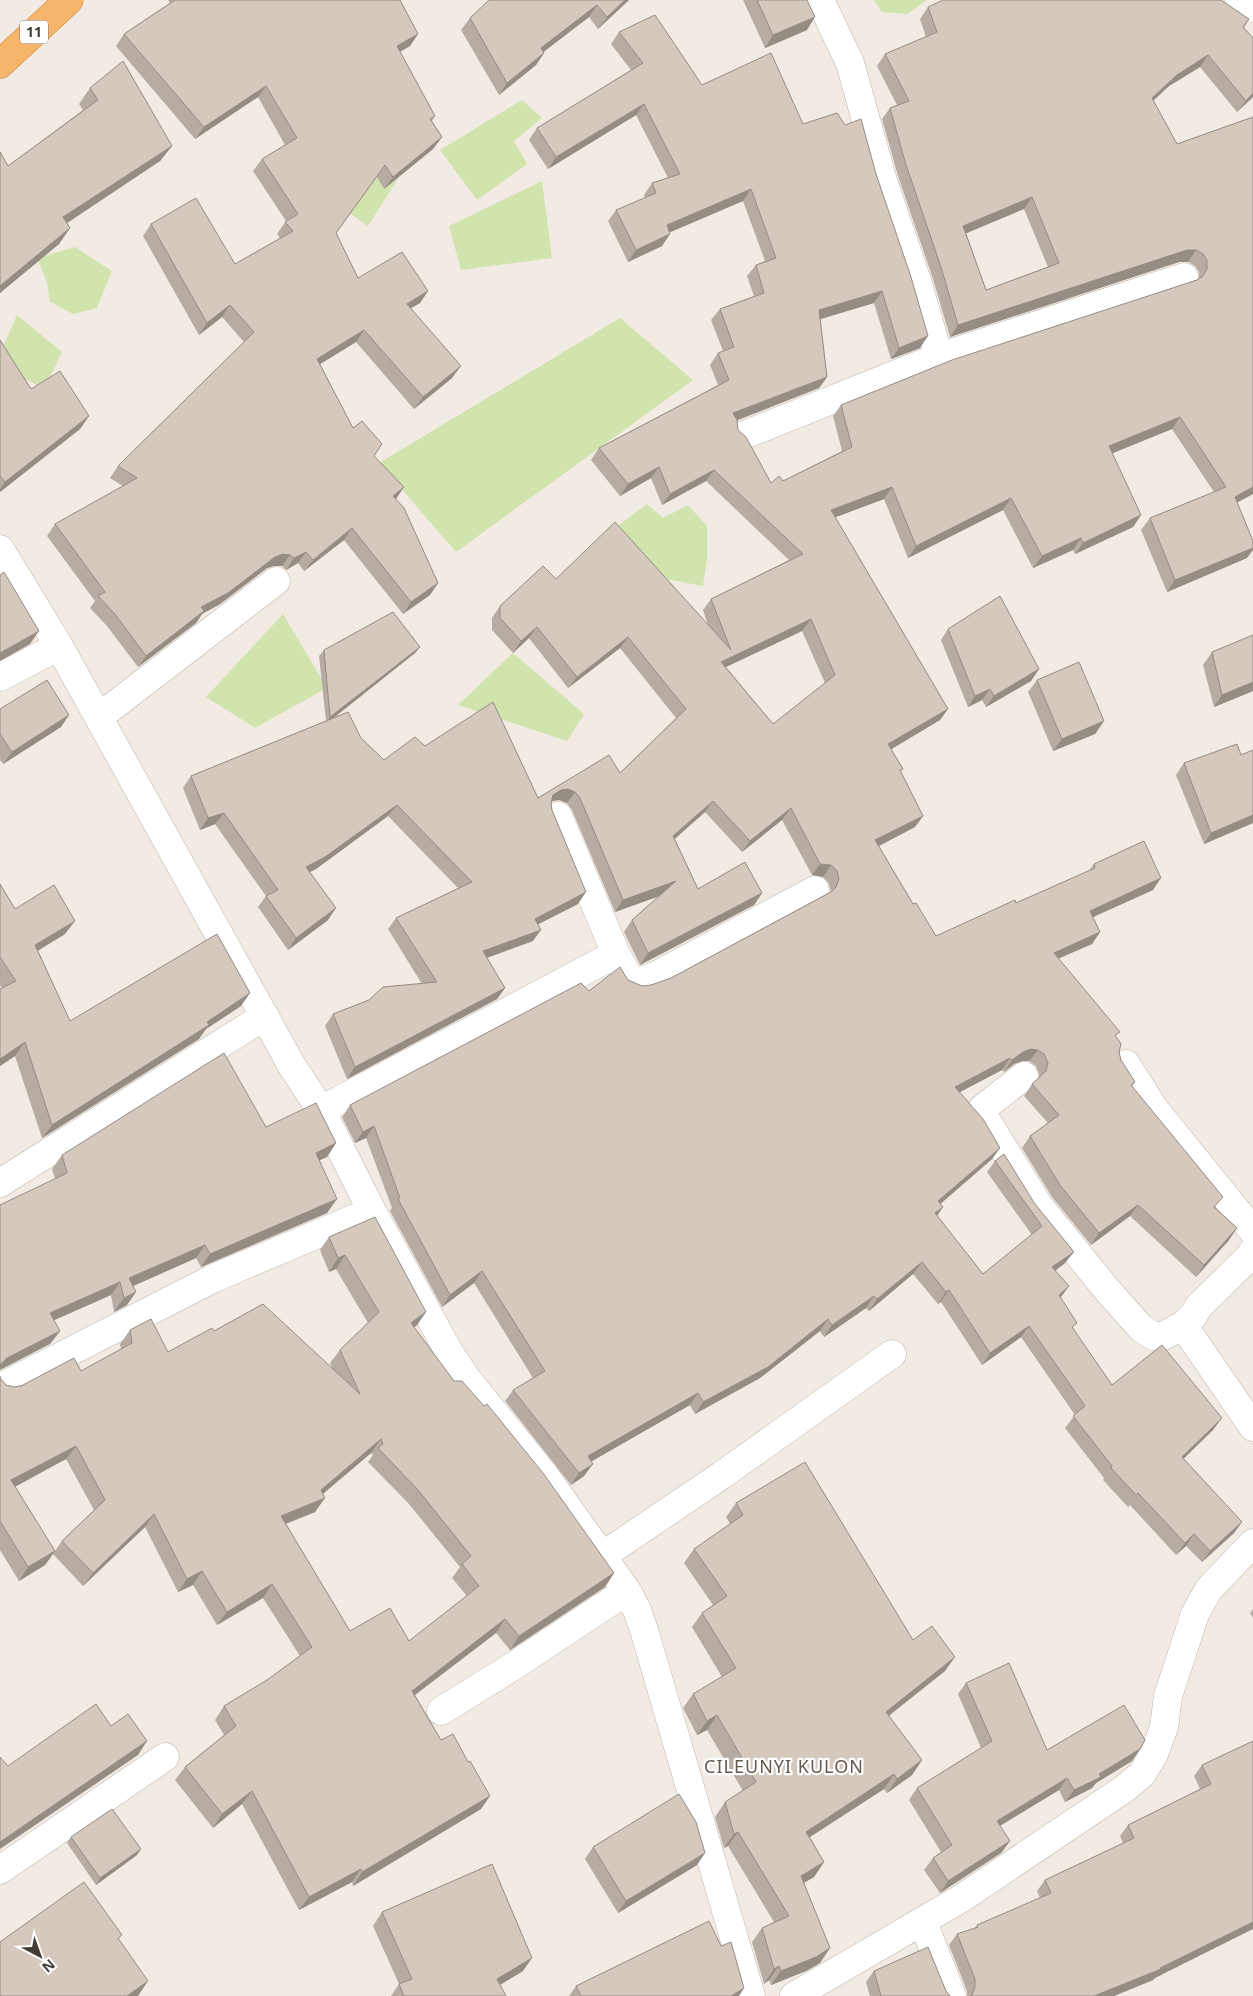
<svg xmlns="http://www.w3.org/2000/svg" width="1253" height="1996" font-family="'Noto Sans',sans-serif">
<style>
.green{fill:#d2e4ae}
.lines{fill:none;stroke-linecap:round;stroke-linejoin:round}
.minor-casing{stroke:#bfb5aa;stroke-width:29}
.highway-casing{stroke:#d4883b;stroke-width:29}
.minor{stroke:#fff;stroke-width:28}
.highway{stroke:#f6b56a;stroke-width:28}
.wall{fill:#b7aca3;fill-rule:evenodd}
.shaded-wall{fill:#958c84}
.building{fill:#d5c8bd;stroke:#958c84;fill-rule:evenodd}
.labels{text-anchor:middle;stroke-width:4.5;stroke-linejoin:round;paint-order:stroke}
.shield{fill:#fff;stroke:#7b7671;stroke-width:1}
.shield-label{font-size:14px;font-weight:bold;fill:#433b34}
.quarter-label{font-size:18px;letter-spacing:1px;fill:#65584c;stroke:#fff}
</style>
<rect width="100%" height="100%" fill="#f1ebe4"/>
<path class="green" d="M874 0H927L907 14 882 12Z
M522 100 542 118 514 141 527 164 477 200 440 150Z
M362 160 399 177 368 226 338 205Z
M542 181 552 258 461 270 449 226Z
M75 247 112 271 97 308 73 314 50 302 47 282 37 258Z
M17 315 62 352 44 389 0 365V354Z
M620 318 693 380 456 552 379 463Z
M647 504 663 518 688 505 707 526V559L703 586 660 578 607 534Z
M283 614 327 688 255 728 206 697Z
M513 653 584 714 567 741 458 705Z"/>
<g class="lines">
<g class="minor-casing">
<path id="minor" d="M820 0 850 63 883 181 918 284 939 357
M1239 0 1253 8
M744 435 939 357 1184 277
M0 549 59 646 292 1066 321 1110 372 1211 449 1352 467 1379 546 1477 627 1591 637 1610 645 1633 751 1996
M0 677 59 646
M99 717 276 581
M558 816 616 954
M1126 1064 1153 1107 1253 1231
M1024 1076 983 1108 982 1113 1039 1206 1108 1291 1141 1328 1153 1336H1163L1183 1325 1253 1427
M321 1110 616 954 630 980 638 982 655 976 815 890
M0 1183 265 1016
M1183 1325 1193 1316 1199 1306 1249 1257 1253 1251
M5 1385 212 1279 372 1211
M602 1556 722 1475 892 1354
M441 1711 512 1667 627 1591
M0 1870 165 1757
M923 1922 952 1996
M794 1996 962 1898 1124 1789 1142 1774 1154 1754 1164 1727 1168 1696 1195 1614 1209 1589 1253 1543"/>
</g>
<g class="highway-casing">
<path id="highway" d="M0 64 69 0"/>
</g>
<use href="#minor" class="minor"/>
<use href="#highway" class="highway"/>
</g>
<path class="wall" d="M168 0H400L418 34 410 46 400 52 435 116 432 121 442 137 433 149 384 189 377 177 336 233 358 278 428 291 420 303 410 308 452 378 414 409 356 342 320 364 353 428 374 456 438 583 430 595 403 614 344 540 304 571 298 563 286 570 282 566H274L267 568 220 604 202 614 196 623 138 667 107 626 90 608 95 601 47 536 55 524 123 486 110 478 118 466 244 342 222 317 199 335 143 236 151 224 235 264 280 238 277 234 286 221 253 171 262 159 285 145 258 97 195 139 116 46 124 34 170 3Z
M629 0 598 29 589 17 543 52 544 53 536 65 499 95 461 30 470 18Z
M743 0H807V30L765 48Z
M928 7 1249 19 1244 28 1253 38V97L1237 112 1200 67 1169 86 1153 101 1177 144 1253 117V494L1237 502 1247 558 1167 592 1141 530 1150 518 1214 492 1172 429 1112 453 1141 515 1133 527 1075 554 1073 550 1033 568 1003 510 908 558 884 499 835 517 948 709 940 720 891 749 903 769 900 771 923 816 915 827 879 846 913 904 936 936 1016 903 1089 871 1094 864 1153 890 1093 917 1100 932 1092 944 1058 959 1116 1037 1121 1060 1135 1082 1132 1086 1216 1208 1237 1228 1229 1240 1196 1277 1130 1216 1091 1245 1052 1197 1022 1148 1030 1136 1048 1123 1024 1096 1032 1084 1039 1078V1074L1036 1066 1029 1061H1022L1014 1064 1004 1072 1002 1070 959 1092 1000 1148 992 1159 940 1204 937 1216 983 1274 1032 1235 987 1172 995 1161 1004 1154 1065 1263 1055 1271 1060 1298 1073 1330 1112 1385 1213 1430 1183 1459 1242 1522 1234 1533 1202 1562 1186 1546 1176 1555 1130 1505 1128 1507 1103 1480 1104 1478 1065 1428 1075 1415 1021 1337 982 1365 941 1302 938 1304 913 1274 869 1311 866 1308 824 1337 820 1331 760 1378 695 1414 690 1405 591 1461 584 1476 571 1485 505 1401 513 1390 533 1378 474 1283 442 1307 390 1211 392 1208 366 1138 355 1143 342 1117 350 1105 589 991 628 980 642 986 651 985 671 978 830 892 831 891 828 882 823 877 812 875 782 820 742 852 705 812 675 839 698 889 762 893 754 905 640 965 624 932 632 920 659 896 615 912 572 810 567 803 559 800 552 801 551 803 552 810 578 904 538 924 533 941 487 958 505 988 497 999 347 1079 325 1026 333 1014 422 984 388 929 396 918 458 888 388 816 316 869 310 872 328 920 288 950 258 907 266 896 215 824 200 830 183 788 191 776 326 721 319 656 324 650 420 647 415 653 333 718 361 738 384 760 425 746 538 798 620 773 676 718 620 648 568 688 529 638 513 653 492 630V618L500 606 556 579 708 625 703 610 711 599 789 560 706 481 662 505 651 478 620 496 591 460 599 448 718 385 710 365 718 353 723 351 711 320 720 309 754 296 747 276 756 265 765 261 743 201 670 232 662 246 628 262 608 221 616 210 645 198 644 195 652 183 668 178 636 115 548 169 529 140 537 128 631 70 611 44 619 32 702 85 803 124 920 348 891 359 874 303 820 319 827 377 819 388 737 420 738 430 771 483 783 481 842 451 833 416 841 405 1199 279V272L1195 266 1188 262H1179L950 337 933 279 898 176 882 119 890 108 897 105 877 66 885 54 926 37 920 19ZM1024 209 1048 267 986 290 966 233ZM802 631 825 683 773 724 726 667Z
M90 88 172 146 160 161 67 223 70 228 59 244 0 293V152L8 166 83 110 79 104Z
M0 340 31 389 89 416 80 429 0 492Z
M948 629 1039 669 1031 681 986 707 982 700 968 707 941 640Z
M1212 652 1253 691 1214 707 1203 665Z
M1037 680 1104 721 1095 734 1053 751 1028 692Z
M0 709 61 727 3 764 0 760Z
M1253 750V823L1204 844 1176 775 1184 763 1241 755Z
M0 884 15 909 65 934 38 951 70 1021 241 1006 206 1029 199 1039 42 1138 15 1056 0 1066V989L2 988 0 985Z
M266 1127 336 1143 327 1157 319 1160 327 1213 201 1267 196 1258 133 1286 127 1305 114 1312 111 1295 54 1320 60 1331 50 1344 55 1178 52 1169 62 1155Z
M329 1237 426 1312 417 1325 414 1327 454 1381 614 1573 605 1587 510 1650 496 1633 415 1695 481 1809 353 1886 352 1882 299 1910 242 1804 213 1828 175 1780 185 1767 224 1735 215 1720 224 1706 267 1680 300 1656 263 1598 217 1625 193 1585 178 1592 145 1527 83 1586 53 1554 45 1565 19 1581 0 1550V1376V1378L6 1385 14 1387 81 1371 121 1349 120 1344 130 1330 168 1352 214 1331 333 1369 330 1363 340 1350 368 1323 336 1269 329 1272 320 1250ZM371 1453 373 1455 368 1462 409 1504 460 1567 452 1578 467 1596 409 1641 350 1631 286 1524 315 1512 323 1494ZM66 1459 94 1510 62 1541 55 1551 15 1486Z
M736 1503 913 1640 945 1671 889 1716 922 1760 912 1775 887 1793 884 1789 810 1837 824 1862 814 1877 804 1883 820 1963 806 1971 771 1985 769 1980 764 1984 752 1942 762 1928 774 1922 728 1846 724 1848 715 1817 725 1802 743 1791 707 1730 697 1735 683 1708 693 1694 722 1677 692 1627 702 1613 713 1605 684 1563 694 1549 730 1524 726 1517Z
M1253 1609V1618L1250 1613Z
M966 1683 1047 1750 1140 1749 1132 1761 1096 1783 1092 1788 1065 1802 1059 1790 1000 1826 1010 1841 1001 1853 940 1893 924 1870 933 1858 941 1852 909 1800 917 1788 981 1748 958 1694Z
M1253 1741 1155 1978 1153 1980 1114 1996H967V1991L949 1945 957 1934 975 1928 977 1925 1040 1898 1037 1891 1045 1880 1123 1843 1120 1836 1128 1825 1200 1789 1194 1776 1202 1765Z
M71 1837 137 1855 96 1885 67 1843Z
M593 1847 697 1865 618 1913 585 1859Z
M382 1912 523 1971 500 1985 506 1996H391L399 1984 373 1926Z
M874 1971 946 1991 950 1996H870L866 1982Z
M576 1986 739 1996H569Z"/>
<path class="shaded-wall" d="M625 0H629L598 29 607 17Z
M597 5 589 17 533 60 541 48Z
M815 17 807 30 765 48 773 35Z
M418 34 410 46 388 58 397 46Z
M544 53 536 65 499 95 507 83Z
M1208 55 1200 67 1169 86 1143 110 1152 98 1177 75Z
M266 86 258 97 195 139 204 127Z
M1253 93V97L1237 112 1246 101Z
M644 104 636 115 548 169 556 157Z
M442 137 433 149 384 189 393 177Z
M172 146 160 161 52 233 63 217Z
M751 189 743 201 659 237 667 225Z
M1032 197 1024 209 955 238 963 226Z
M70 228 59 244 0 293V286Z
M670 234 662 246 628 262 636 250Z
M1187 250H1196L1188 262H1179L950 337 958 325Z
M428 291 420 303 398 316 407 304Z
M882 291 874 303 811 322 819 310Z
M230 305 222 317 199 335 207 323Z
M364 330 356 342 309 371 317 359Z
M928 336 920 348 891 359 899 348Z
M461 366 452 378 414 409 423 397Z
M827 377 819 388 725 425 733 413Z
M89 416 80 429 0 492V489L5 482Z
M1180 417 1172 429 1101 458 1109 446Z
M659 467 651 478 620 496 628 484Z
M714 470 706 481 662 505 670 494Z
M404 487 396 499 384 508 393 496Z
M892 487 884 499 823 522 831 510Z
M1253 487V494L1227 508 1235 497Z
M1011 498 1003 510 908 558 916 546Z
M1141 515 1133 527 1075 554 1083 543Z
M352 528 344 540 304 571 313 560Z
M1081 538 1073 550 1033 568 1042 556Z
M1253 548V550L1247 558 1167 592 1175 580Z
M306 552 298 563 286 570 294 558Z
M283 554 290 555 282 566H274L267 568 220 604 202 614 196 623 138 667 146 656 201 607 275 557Z
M438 583 430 595 403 614 411 602Z
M811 619 802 631 713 673 721 662Z
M537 627 529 638 513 653 521 641Z
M39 631 30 644 0 661V653Z
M628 637 620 648 568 688 577 677Z
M420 647 415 653 326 724 330 717Z
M1039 669 1031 681 986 707 994 696Z
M1253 682V691L1214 707 1222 695Z
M990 689 982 700 968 707 975 696Z
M948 709 940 720 880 756 888 744Z
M69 715 61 727 3 764 12 752Z
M1104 721 1095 734 1053 751 1062 739Z
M568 789 575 792 567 803 559 800 552 801 545 807 553 795 561 790Z
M713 801 705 812 665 847 673 836Z
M397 805 388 816 316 869 298 878 306 867Z
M791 808 782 820 742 852 750 841Z
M224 813 215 824 200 830 208 818Z
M1253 815V823L1204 844 1211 833Z
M923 816 915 827 867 852 875 840Z
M820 864 831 865 823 877 812 875Z
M1161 878 1153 890 1082 922 1090 911Z
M676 881 668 893 615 912 623 900Z
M586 892 578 904 527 930 535 919Z
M762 893 754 905 640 965 648 953Z
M336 908 328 920 288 950 296 938Z
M75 921 65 934 25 958 35 945Z
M541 930 533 941 475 962 483 951Z
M1100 932 1092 944 1045 964 1054 953Z
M505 988 497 999 347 1079 355 1067Z
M250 993 241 1006 206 1029 199 1039 42 1138 52 1125Z
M25 1042 15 1056 0 1066V1059Z
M1030 1049 1038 1050 1029 1061H1022L1014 1064 1004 1072 1012 1060 1023 1052Z
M1010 1058 1002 1070 947 1099 955 1087Z
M374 1126 366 1138 355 1143 363 1132Z
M336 1143 327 1157 307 1166 316 1153Z
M1000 1148 992 1159 930 1213 938 1201Z
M337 1199 327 1213 201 1267 210 1254Z
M1138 1205 1130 1216 1091 1245 1099 1233Z
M943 1207 935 1219V1213Z
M1237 1228 1229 1240 1196 1277 1204 1265Z
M205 1245 196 1258 122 1291 129 1278Z
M1074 1252 1065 1263 1044 1279 1052 1267Z
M345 1255 336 1269 329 1272 338 1258Z
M922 1262 913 1274 869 1311 877 1299Z
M482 1271 474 1283 442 1307 450 1295Z
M120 1282 111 1295 41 1326 50 1313Z
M1069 1286 1061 1297 1050 1307 1059 1295Z
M949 1290 941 1302 938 1304 946 1292Z
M136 1292 127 1305 114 1312 124 1298Z
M874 1296 866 1308 824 1337 832 1325Z
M426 1312 417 1325 402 1337 411 1323Z
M828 1319 820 1331 760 1378 695 1414 703 1402Z
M1029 1326 1021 1337 982 1365 990 1353Z
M60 1331 50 1344 0 1370V1365L7 1358Z
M698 1393 690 1405 580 1468 588 1456Z
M1222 1418 1213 1430 1173 1469 1182 1457Z
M381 1439 371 1453 312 1503 321 1490Z
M76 1446 66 1459 2 1494 11 1480Z
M593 1464 584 1476 571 1485 579 1473Z
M325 1498 315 1512 272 1529 281 1516Z
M154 1514 145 1527 83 1586 93 1573Z
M1242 1522 1234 1533 1202 1562 1210 1551Z
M1194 1534 1186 1546 1176 1555 1185 1543Z
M55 1551 45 1565 19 1581 28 1567Z
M202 1571 193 1585 178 1592 187 1579Z
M614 1573 605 1587 510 1650 519 1636Z
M272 1584 263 1598 217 1625 227 1612Z
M505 1619 496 1633 403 1704 412 1691Z
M955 1657 945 1671 875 1726 886 1712Z
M717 1715 707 1730 697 1735 707 1721Z
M147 1741 138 1755 0 1849V1842Z
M1140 1749 1132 1761 1096 1783 1092 1788 1065 1802 1074 1790Z
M922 1760 912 1775 887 1793 897 1779Z
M894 1774 884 1789 796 1846 806 1832Z
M1067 1778 1059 1790 988 1833 997 1821Z
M252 1791 242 1804 213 1828 222 1814Z
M490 1796 481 1809 353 1886 362 1872Z
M738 1832 728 1846 724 1848 734 1834Z
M1010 1841 1001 1853 940 1893 948 1881Z
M141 1849 137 1855 96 1885 100 1878Z
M705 1853 697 1865 618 1913 626 1901Z
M824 1862 814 1877 791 1890 801 1876Z
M361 1869 352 1882 299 1910 309 1897Z
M1253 1922V1929L1155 1978 1153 1980 1114 1996H1094L1160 1968Z
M830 1948 820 1963 806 1971 771 1985 781 1971Z
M532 1958 523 1971 488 1992 497 1979Z
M779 1966 769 1980 764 1984 774 1969Z
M148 1981 138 1996H127Z
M744 1988 739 1996H731Z"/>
<path class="building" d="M175 0H400L418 34 397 46 435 116 430 119 442 137 393 177 385 165 336 233 358 278 402 252 428 291 407 304 461 366 423 397 364 330 317 359 353 428 362 421 382 444 374 456 404 487 393 496 404 508 438 583 411 602 352 528 313 560 306 552 294 558 290 555 283 554 275 557 228 593 201 607 204 611 146 656 115 614 98 596 105 592 55 524 137 478 118 466 254 332 230 305 207 323 151 224 196 198 235 264 293 231 285 222 298 214 262 159 297 138 266 86 204 127 124 34Z
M489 0H625L607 17 597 5 541 48 544 53 507 83 470 18Z
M757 0H807L815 17 773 35Z
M943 0H1221L1249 19 1243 27 1253 38V93L1246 101 1208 55 1177 75 1152 98 1177 144 1253 117V487L1235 497 1253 541V548L1175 580 1150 518 1226 487 1180 417 1109 446 1141 515 1083 543 1081 538 1042 556 1011 498 916 546 892 487 831 510 948 709 888 744 903 769 900 770 923 816 875 840 913 904 916 903 936 936 1015 900 1016 903 1095 868 1094 864 1144 841 1161 878 1090 911 1100 932 1054 953 1120 1032 1115 1035 1121 1044 1119 1052 1121 1060 1135 1082 1131 1085 1223 1197 1214 1207 1237 1228 1204 1265 1138 1205 1099 1233 1060 1185 1030 1136 1059 1115 1032 1084 1046 1071 1048 1063 1044 1054 1038 1050 1030 1049 1023 1052 1012 1060 1010 1058 955 1087 983 1119 1000 1148 938 1201 943 1207 935 1213 983 1274 1042 1226 995 1161 1004 1154 1035 1204 1074 1252 1052 1267 1069 1286 1059 1295 1077 1323 1072 1327 1112 1385 1162 1345 1222 1418 1182 1457 1242 1522 1210 1551 1194 1534 1185 1543 1138 1493 1136 1495 1111 1468 1112 1466 1073 1416 1085 1406 1029 1326 990 1353 949 1290 946 1292 922 1262 877 1299 874 1296 832 1325 828 1319 768 1367 703 1402 698 1393 588 1456 593 1464 579 1473 513 1390 545 1371 482 1271 450 1295 398 1199 400 1198 374 1126 363 1132 350 1105 581 983 589 991 620 967 628 980 642 986 651 985 671 978 831 892 836 887 839 879 837 871 831 865 820 864 791 808 750 841 713 801 673 836 698 889 745 862 762 893 648 953 632 920 676 881 623 900 580 798 575 792 568 789 561 790 553 795 551 803 552 810 586 892 535 919 541 930 483 951 505 988 355 1067 333 1014 369 1000 383 987 437 982 396 918 472 882 397 805 325 857 306 867 336 908 296 938 266 896 278 890 224 813 208 818 191 776 348 712 361 738 384 760 415 737 425 746 493 702 538 798 609 755 620 773 686 709 628 637 577 677 537 627 521 641 500 618V606L543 566 556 579 615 522 731 650 711 599 803 554 714 470 670 494 659 467 628 484 599 448 729 380 718 353 734 347 720 309 764 293 756 265 776 258 751 189 667 225 670 234 636 250 616 210 656 193 652 183 680 174 644 104 556 157 537 128 643 63 619 32 655 15 702 85 771 53 803 124 837 113 845 125 861 119 876 174 911 277 928 336 899 348 882 291 819 310 827 377 733 413 737 420 738 430 746 437 771 483 779 476 783 481 852 447 841 405 952 360 1197 280 1203 276 1207 269V260L1203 254 1196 250H1187L958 325 941 267 906 165 890 108 909 101 885 54 937 32 928 7ZM1032 197 1059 263 986 290 963 226ZM811 619 835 675 773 724 721 662Z
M123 61 172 146 63 217 70 228 0 286V152L8 166 98 100 90 88Z
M0 340 31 389 60 371 89 416 5 482 0 476Z
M4 572 39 631 0 653V575Z
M1000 596 1039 669 994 696 990 689 975 696 948 629Z
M393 612 420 647 330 717 324 650Z
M1253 635V682L1222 695 1212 652Z
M1079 662 1104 721 1062 739 1037 680Z
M47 680 69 715 12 752 0 734V709Z
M1237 744 1241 755 1253 750V815L1211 833 1184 763Z
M0 884 15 909 54 885 75 921 35 945 70 1021 217 934 250 993 207 1022 209 1025 52 1125 25 1042 0 1059V989L16 981 0 957Z
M224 1053 266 1127 316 1103 336 1143 316 1153 337 1199 210 1254 205 1245 129 1278 136 1292 124 1298 120 1282 50 1313 60 1331 7 1358 1 1363 0 1367V1205L67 1173 62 1155Z
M375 1217 426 1312 411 1323 454 1381H462L484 1406 487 1404 543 1473 614 1573 519 1636 505 1619 412 1691 441 1740 453 1734 468 1762 470 1761 490 1796 362 1872 361 1869 309 1897 252 1791 222 1814 185 1767 236 1726 224 1706 267 1680 312 1647 272 1584 227 1612 202 1571 187 1579 154 1514 93 1573 62 1541 105 1500 76 1446 11 1480 55 1551 28 1567 0 1521V1376V1378L6 1385 14 1387 21 1386 74 1358 81 1371 132 1343 130 1330 151 1319 168 1352 212 1328 214 1331 263 1304 360 1394 340 1350 379 1312 345 1255 338 1258 329 1237ZM381 1439 383 1444 378 1448 418 1490 471 1556 462 1564 479 1586 409 1641 390 1608 350 1631 281 1516 325 1498 321 1490Z
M805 1462 913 1640 932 1626 955 1657 886 1712 922 1760 897 1779 894 1774 806 1832 824 1862 801 1876 830 1948 816 1957 781 1971 779 1966 774 1969 762 1928 789 1916 738 1832 734 1834 725 1802 756 1782 717 1715 707 1721 693 1694 736 1668 702 1613 727 1596 694 1549 743 1515 736 1503Z
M1009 1663 1047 1750 1124 1705 1145 1740 1140 1749 1099 1774 1101 1777 1074 1790 1067 1778 997 1821 1010 1841 948 1881 933 1858 952 1845 917 1788 992 1741 966 1683Z
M96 1704 111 1726 128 1714 147 1741 0 1842V1757L8 1766Z
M1253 1741V1922L1160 1968 1161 1969 1094 1996H970L972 1995 975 1987V1979L957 1934 978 1927 977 1925 1051 1893 1045 1880 1134 1838 1128 1825 1211 1784 1202 1765Z
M679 1794 696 1822 705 1853 626 1901 593 1847Z
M112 1809 141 1849 100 1878 71 1837Z
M492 1864 532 1958 497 1979 506 1996H404L399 1984 412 1979 382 1912Z
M84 1882 122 1935 118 1938 148 1981 127 1996H0V1942Z
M709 1921 721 1946 731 1942 744 1988 731 1996H581L576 1986Z
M928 1947 946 1991 950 1996H881L874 1971Z"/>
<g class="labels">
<rect class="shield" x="20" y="20.5" width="28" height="23" rx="4"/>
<g class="shield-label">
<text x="34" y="37">11</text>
</g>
<g class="quarter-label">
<text x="784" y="1773">CILEUNYI KULON</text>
</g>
</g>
<g transform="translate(40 1956) rotate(139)" stroke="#ffffff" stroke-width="4" paint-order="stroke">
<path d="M0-4L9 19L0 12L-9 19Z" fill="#433b34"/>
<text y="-8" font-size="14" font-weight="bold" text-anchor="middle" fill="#433b34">N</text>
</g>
</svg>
